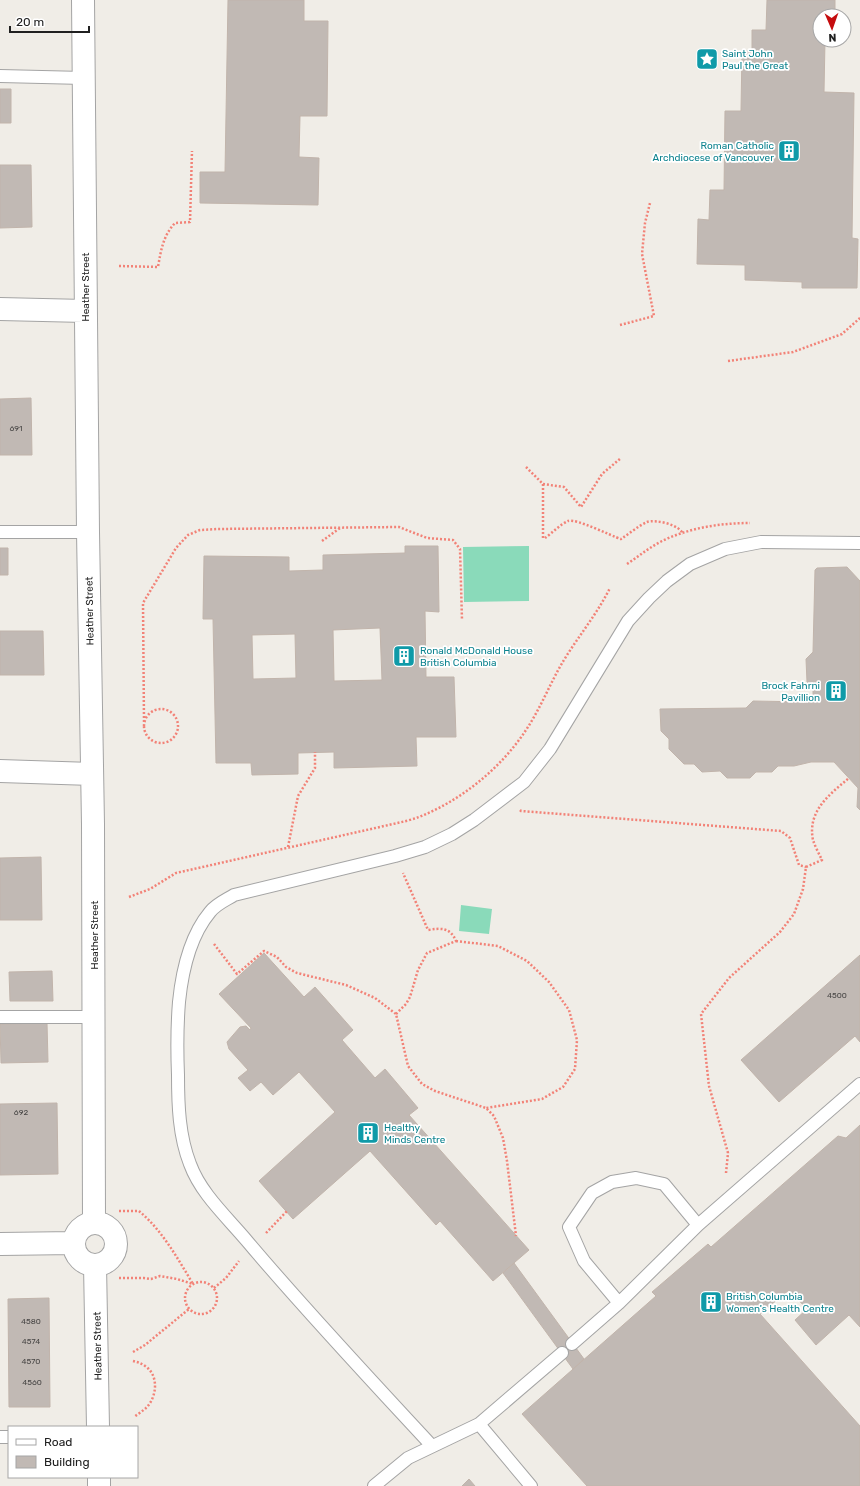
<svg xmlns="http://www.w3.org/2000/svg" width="860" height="1486" font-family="Rubik,sans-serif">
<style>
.pitch{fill:#8adaba}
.building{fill:#c1b9b4;stroke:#c1b4ab;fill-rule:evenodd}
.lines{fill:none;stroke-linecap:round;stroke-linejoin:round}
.lane-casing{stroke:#a4a4a4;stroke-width:14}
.street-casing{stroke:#a4a4a4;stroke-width:24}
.path{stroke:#f28277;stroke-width:2.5;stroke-dasharray:2 2;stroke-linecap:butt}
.lane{stroke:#fff;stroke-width:12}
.street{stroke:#fff;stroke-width:22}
.labels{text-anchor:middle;stroke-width:3.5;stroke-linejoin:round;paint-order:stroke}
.number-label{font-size:8px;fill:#484645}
.culture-label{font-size:10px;fill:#0d838f;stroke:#fff;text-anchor:start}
.street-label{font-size:10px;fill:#202020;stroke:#fff}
</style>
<rect width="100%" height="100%" fill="#f0ede7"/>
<path class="pitch" d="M529 546V601L464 602 463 547Z
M461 905 492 909 489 934 459 931Z"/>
<path class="building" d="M228 0H304V21H328L327 116H300L299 157 319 158 318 205 200 203V172H225Z
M767 0H835V13L826 12V16H820V40H825L824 92 854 93 852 238 858 239 857 288H802V282L745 280V265L697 264 698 219 709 220 710 190H724L725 111H741L742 51H752V30H766Z
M0 89H11V123H0Z
M0 165H31L32 227 0 228Z
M31 398 32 455H0V399Z
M405 546H438L439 612 425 611 426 677H454L456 737H416L417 766 334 768V752L298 753V774L252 775 251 763H216L213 619H203L204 556 289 557V571L323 570V555L405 553ZM380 628 382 680 334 681 333 630ZM295 634 296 678 253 679 252 635Z
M0 548H8V575H0Z
M847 567 860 581V810L857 807 858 788 834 762H811L794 766H778L772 772H756L750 778H727L720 771 702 772 694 764H684L669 749V739L661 731 660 709 746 708 753 701 806 702 813 695V688L807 682 806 659 813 652 815 570 817 568Z
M0 631H43L44 675H0Z
M41 857 42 920H0V858Z
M264 953 304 997 315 987 353 1030 342 1040 375 1078 385 1069 418 1108 409 1115 529 1250 493 1281 440 1221 436 1225 370 1151 293 1219 259 1181 335 1112 299 1072 273 1095 261 1082 250 1091 238 1078 248 1070 229 1049 227 1042 240 1027 246 1026 250 1030 251 1028 219 994Z
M860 955V1042L855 1036 779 1102 741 1060Z
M52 971 53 1001H10L9 972Z
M47 1023 48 1062 1 1063 0 1024Z
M57 1103 58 1174 0 1175V1104Z
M860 1125V1327L849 1315 816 1345 795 1320 807 1309 789 1290 760 1314 860 1426V1486H587L522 1414 656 1296 652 1292 708 1244 711 1247 838 1136 846 1138Z
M514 1263 584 1359 573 1369 503 1273Z
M49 1298 50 1407H9L8 1299Z
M469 1479 475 1486H462Z"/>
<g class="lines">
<g class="lane-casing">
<path id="lane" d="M0 76 84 78
M0 532H88
M0 1017H94
M619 1303 584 1261 569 1227 592 1193 612 1182 636 1178 664 1184 698 1225
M572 1344 619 1303 698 1225 860 1084
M479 1424 562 1353
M0 1437H9
M432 1446C370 1379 306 1311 247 1241 227 1217 201 1194 190 1164 179 1136 178 1105 178 1075 177 1051 177 1027 179 1002 182 972 190 936 210 912 216 904 226 900 234 895L395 856 425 847 452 834 474 820 524 782 550 749 628 621 649 598 667 581 690 564 725 549 761 542 860 543
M374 1486 408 1458 479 1424 531 1486"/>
</g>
<g class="street-casing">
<path id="street" d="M83 0 88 532 93 824 94 1223
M0 309 85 311
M0 771 92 774
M74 1244a21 21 0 1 1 42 0a21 21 0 1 1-42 0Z
M0 1244 74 1243
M95 1265 98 1427
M99 1477V1486"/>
</g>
<path class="path" d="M119 266 158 267C161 250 163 236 175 223L190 222 192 151
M620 325 654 316 642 254 645 223 650 203
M728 361 793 352 842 334 860 318
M526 467 543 484 564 487 581 507 602 474 621 458
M543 484V538H545C552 533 561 524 568 521 576 518 611 536 621 539 629 534 638 526 647 522 656 519 680 525 683 534
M322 541 340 528
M627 564C639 556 650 547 662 541 689 528 720 523 750 523
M144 726a17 17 0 1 1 34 0a17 17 0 1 1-34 0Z
M144 722 143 603 176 548 188 535 200 530 218 529 399 527 427 538 453 540 460 549 462 620
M520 810 521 811 781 831 790 838 799 865 806 867
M288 847 298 796 315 768V752
M129 897 150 889 176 873 393 824C402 822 411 820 419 817 462 800 501 768 526 730 540 709 549 686 561 665 576 639 596 616 610 588
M456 941 498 946 527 961 549 982 569 1010 577 1040 575 1069 563 1087 542 1099 486 1108
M214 944 237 974 264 951 277 957 286 967 297 973 346 985 375 998 396 1014 408 1066 422 1084 435 1091 486 1108 494 1116 503 1138 507 1161 516 1236
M396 1014 406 1004 410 997 418 970 427 953 456 941C450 927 441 928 428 930L403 873
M726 1173 728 1153 709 1086 701 1014 729 978 780 932 794 914 803 889 806 867 822 860C819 854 815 846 813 840 807 811 830 794 849 778
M119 1211H139C162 1230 178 1259 193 1284
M266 1233 287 1211
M119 1278H144L151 1279 160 1276 177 1279 193 1284
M185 1298a16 16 0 1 1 32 0a16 16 0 1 1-32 0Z
M214 1288 226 1278 239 1261
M133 1352 145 1345 189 1309
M133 1361C137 1362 141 1363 145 1366 159 1375 157 1396 147 1407 143 1411 138 1414 134 1417"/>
<use href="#lane" class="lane"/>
<use href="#street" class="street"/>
</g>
<defs>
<g id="sight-square" transform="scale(1.15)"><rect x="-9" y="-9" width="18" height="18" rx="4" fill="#0f9aa8" stroke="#fff"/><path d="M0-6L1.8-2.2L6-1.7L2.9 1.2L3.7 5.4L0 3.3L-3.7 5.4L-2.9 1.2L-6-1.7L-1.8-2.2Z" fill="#fff"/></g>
<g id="building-square" transform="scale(1.15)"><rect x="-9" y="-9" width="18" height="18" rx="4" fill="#0f9aa8" stroke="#fff"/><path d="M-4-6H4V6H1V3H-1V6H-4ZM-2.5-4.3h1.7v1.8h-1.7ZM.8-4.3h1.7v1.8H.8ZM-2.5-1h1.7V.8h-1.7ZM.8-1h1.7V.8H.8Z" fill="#fff"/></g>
</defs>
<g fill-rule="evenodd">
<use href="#sight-square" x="707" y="59"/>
<use href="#building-square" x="789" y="151"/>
<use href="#building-square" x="404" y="656"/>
<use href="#building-square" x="836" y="691"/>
<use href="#building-square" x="368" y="1133"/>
<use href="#building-square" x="711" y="1302"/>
</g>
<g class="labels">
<g class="number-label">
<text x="16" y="431">691</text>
<text x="837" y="998">4500</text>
<text x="21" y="1115">692</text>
<text x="31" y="1324">4580</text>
<text x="31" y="1344">4574</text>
<text x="31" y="1364">4570</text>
<text x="32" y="1385">4560</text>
</g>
<g class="culture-label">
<text x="722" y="57">Saint John<tspan x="722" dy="12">Paul the Great</tspan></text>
<text x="774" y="149" text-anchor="end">Roman Catholic<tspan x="774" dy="12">Archdiocese of Vancouver</tspan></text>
<text x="420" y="654">Ronald McDonald House<tspan x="420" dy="12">British Columbia</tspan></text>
<text x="820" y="689" text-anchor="end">Brock Fahrni<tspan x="820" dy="12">Pavillion</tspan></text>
<text x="384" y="1131">Healthy<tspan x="384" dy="12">Minds Centre</tspan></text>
<text x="726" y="1300">British Columbia<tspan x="726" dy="12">Women's Health Centre</tspan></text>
</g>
<g class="street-label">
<text transform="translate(85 287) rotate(-90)" y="4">Heather Street</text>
<text transform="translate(89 611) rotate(-91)" y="4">Heather Street</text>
<text transform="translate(94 935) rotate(-90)" y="4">Heather Street</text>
<text transform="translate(97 1346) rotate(-91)" y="4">Heather Street</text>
</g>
</g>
<rect x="8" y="1426" width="130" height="52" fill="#ffffff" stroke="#a6a6a6"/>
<rect x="16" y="1439" width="20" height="6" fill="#ffffff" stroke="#a6a6a6"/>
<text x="44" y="1446" font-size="12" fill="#202020">Road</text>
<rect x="16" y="1456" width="20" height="12" fill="#c1b9b4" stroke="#a6a6a6"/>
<text x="44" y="1466" font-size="12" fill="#202020">Building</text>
<g transform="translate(832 28) rotate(178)"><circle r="19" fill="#ffffff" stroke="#a6a6a6"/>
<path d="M0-3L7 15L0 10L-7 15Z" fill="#c50c0e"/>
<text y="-6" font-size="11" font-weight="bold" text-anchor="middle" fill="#202020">N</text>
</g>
<path d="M10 26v6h79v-6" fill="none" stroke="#202020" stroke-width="2"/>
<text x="16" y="26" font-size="12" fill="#202020" stroke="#ffffff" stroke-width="3" paint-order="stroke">20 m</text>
</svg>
